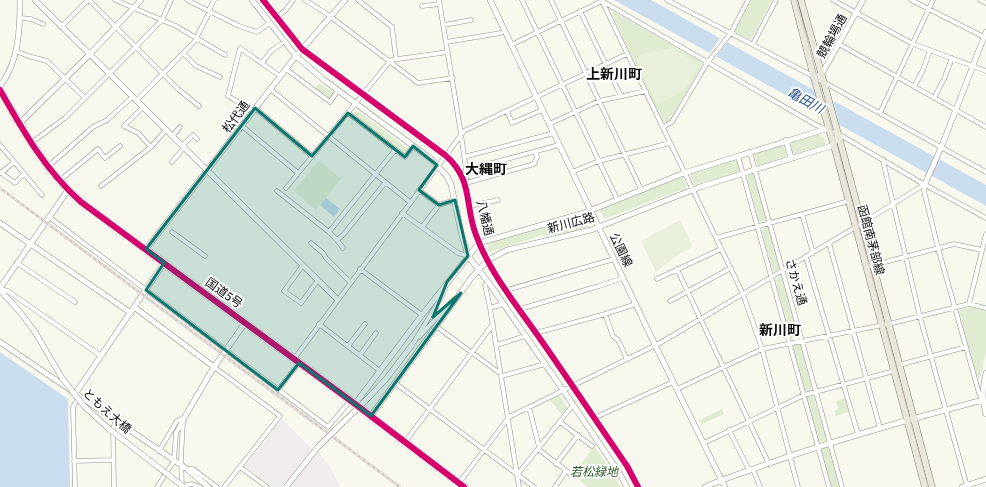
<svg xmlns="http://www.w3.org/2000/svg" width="986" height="487" font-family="Literata,'Noto Sans JP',serif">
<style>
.industrial{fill:#f0ebec}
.green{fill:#dfecd1}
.pitch{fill:#e8f0db}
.water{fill:#caddee}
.pier{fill:#f8f8ef}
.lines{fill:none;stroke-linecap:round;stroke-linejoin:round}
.minor-casing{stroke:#92928e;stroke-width:5}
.tertiary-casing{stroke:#92928e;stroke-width:6}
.primary-casing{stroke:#7f7f7b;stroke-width:7}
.trunk-casing{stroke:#7f7f7b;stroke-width:8}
.minor{stroke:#fefefd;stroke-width:4}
.tertiary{stroke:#fefefd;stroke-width:5}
.primary{stroke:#e9e7d9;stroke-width:6}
.trunk{stroke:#e8e3d8;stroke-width:7}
.tram{stroke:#d3c7c4;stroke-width:1}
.rail-casing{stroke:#d3c7c4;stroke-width:2.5}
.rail{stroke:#fff;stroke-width:1;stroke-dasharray:3;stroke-linecap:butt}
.tertiary-bridge-casing{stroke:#92928e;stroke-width:6;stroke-linecap:butt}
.tertiary-bridge{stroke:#fefefd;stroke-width:5}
.cycleway-casing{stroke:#fff;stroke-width:8}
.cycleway{stroke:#d6006c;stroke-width:6}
.marked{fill:#0f766e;fill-opacity:0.2;stroke:#0f766e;stroke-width:3;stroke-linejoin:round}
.labels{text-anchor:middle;stroke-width:4;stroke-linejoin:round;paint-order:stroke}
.street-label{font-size:12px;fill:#0b0b0b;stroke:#fff}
.park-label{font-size:12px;font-style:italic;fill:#295924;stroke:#fff}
.water-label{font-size:13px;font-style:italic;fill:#25528c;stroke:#fff}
.quarter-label{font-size:14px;font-weight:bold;fill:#0b0b0b;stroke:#fff}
</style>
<rect width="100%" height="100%" fill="#f8f8ef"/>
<path class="industrial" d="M282 419 316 453 318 452 330 467 340 487H272L245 466Z"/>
<path class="green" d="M751 0H772L752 38 749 39 734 32Z
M614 12 703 63 671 119 668 122H663L612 14Z
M319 83 334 93 330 99 315 89Z
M358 111 408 149 404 154 375 133 353 114 354 112Z
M818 134 824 137 826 144 795 154 792 153 790 144 791 143Z
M781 145 784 147 787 154 785 157 759 165 757 164 754 155 756 152Z
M735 160 737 161 740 170 738 172 696 185 694 184 690 176 691 174Z
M752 173 754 174 767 219 766 221 760 222 758 221 747 176V175Z
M680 177 683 178 687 186 686 188 604 219 600 209Z
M584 217 589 227 564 234 540 236 490 252 487 251 488 246 492 242 538 228Z
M767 227H769L780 268 775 272 773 271 761 230Z
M780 276 783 278 798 337 797 338H790L775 280Z
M970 307 986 311V353L980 378 977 377 959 312 960 310Z
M798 344 801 345 812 388 811 390 806 391 803 389 793 348 794 345Z
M559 395 568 409 563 416 550 400Z
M813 395 814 396 826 437 825 441 820 442 817 439 807 398Z
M845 398 849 412 836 416 834 411 838 409 836 401Z
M722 409 724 414 702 424 699 420Z
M594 446 614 474 620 487H588L573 475Z
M827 447 829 448 840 487H831L821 451 822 449Z"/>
<path class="pitch" d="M673 48 699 65 685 90 657 104 637 63V59L640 54Z
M319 161 341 179 316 210 294 191Z
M680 220 693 247 679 254 656 272 641 241Z"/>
<path class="water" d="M614 0H651L986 185V206Z
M326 198 340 209 334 217 320 205Z
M0 352 68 399 70 487H0Z"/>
<path class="pier" d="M721 37 728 41 715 58 709 54Z
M814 87 832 97 840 128 822 118Z"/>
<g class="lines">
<g class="minor-casing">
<path id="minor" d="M89 0 178 89 199 106
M115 0 176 26 225 55
M187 0 239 26 257 32 270 23
M305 0 327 14 418 83 453 78
M358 0 392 27 396 59
M439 0 461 134 466 170V183L534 164 537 157 535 151
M522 0 617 199
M551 0 641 189
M667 0 811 75 986 172
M833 0 913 44 986 71
M911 0 984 37
M980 0 986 3
M602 1 743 294 762 349 798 487
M602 1 816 125 842 136 920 182 986 218
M422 6 440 4
M209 10 214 0
M580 11 621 96
M20 18 31 19 43 24
M276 18 286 10 293 0
M63 25 88 0
M444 25 471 20
M196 38 210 11
M446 42 501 33
M753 44 776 0
M839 44 986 127
M511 45 602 1
M16 51 28 56 47 61 85 98
M183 53 196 66 220 77
M262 63 271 51 281 44
M286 69 330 102 338 90
M109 74 162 20 171 0
M914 87 923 70 930 50
M270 89 410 202
M934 98 944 79 952 58
M136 101 197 39
M255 108 312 156
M141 109 124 126 138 133 151 147
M250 109 228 96 240 48 277 74
M507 111 512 123 542 110
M348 113 405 157 413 146
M880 113 933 0
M549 124 599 101 646 91
M242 126 298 173
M663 127 672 122 707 63 731 33 748 0
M174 134 180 127
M35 140 65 118 107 76
M184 144 193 135 197 139
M0 145 42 195
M750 152 842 487
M738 156 829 487
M464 157 554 133
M883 161 920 317 967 486
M172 162 182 150
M52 163 93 127 107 120 130 99
M466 170 559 145
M0 172 15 183 24 174
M572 172 599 161 670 143
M1 173 14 162
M64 177 98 149 105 158 120 146
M925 184 924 191 938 248 979 393 983 400H986
M101 186 151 147 164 132
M286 188 391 60 448 52
M419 190 439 205
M277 191 329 232 337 240 343 248
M470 206 498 200
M402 213 458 253 468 256
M802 214 813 253
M49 217 328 427 350 401
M422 227 439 205 455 200
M172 232 205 256
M329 232 395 150
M716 238 849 201
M337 240 343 235 385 183
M311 243 323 253 326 258 350 282
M829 243 880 428
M806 257 858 434
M17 263 75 302
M303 265 284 291 301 303 318 280
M866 267 954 244 982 250
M360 269 422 315
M677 269 769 464
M657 279 721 249
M485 285 490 308
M0 289 8 291 101 356
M507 290 614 259
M670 301 731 268
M503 304 490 308 519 487
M969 304 986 234
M520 309 599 286 623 278
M605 314 613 336 618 340 627 359
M319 324 380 371
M437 327 501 374
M536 333 605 314 636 304
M419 337 454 299
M412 345 442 296 445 288
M497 345 525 336
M348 346 365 324
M360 355 376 333
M294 359 464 131 627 54
M899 365 966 347
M214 367 280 416 224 487
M502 376 545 364
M395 383 534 487
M677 389 762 349 893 323 969 304 986 308
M278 390 299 363
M529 407 539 447
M594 418 673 382
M560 422 592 446
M729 430 749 470
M405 442 493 324
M704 443 804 395 894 371
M538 449 572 475
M159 451 177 421 183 418
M74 461 113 460
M556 464 578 435
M240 467 267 487
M188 469H193L217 487
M753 469 760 487
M517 475 573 405
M459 483 509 417 660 343 856 227 925 184
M182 486 192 484 200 487
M75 487 73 407 79 397
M114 487 113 429 115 422
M157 487 174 461 176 433 184 418
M182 487 181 457 183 421
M555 487 566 471"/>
</g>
<g class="tertiary-casing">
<path id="tertiary" d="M35 0 337 299
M252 0 296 56 324 80 431 159 446 175 451 184 461 232 468 256 489 283 563 390 618 471 627 487
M263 0 302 49 445 155C474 180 464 204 476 235 489 271 514 302 536 333 567 377 596 421 627 466L638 487
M490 0 658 351 725 487
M814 78 821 74 824 70 863 0
M0 86C19 62 20 29 20 0
M19 124 90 54 141 0
M786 140 791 158
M925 184 943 143 986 32
M0 223 131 313
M146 249 296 56 345 0
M0 288 68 190
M0 290 20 312 35 332
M134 307 214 367
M0 342 187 469 208 487
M986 373C982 388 982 400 986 414
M75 394 164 263
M355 404 422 315 479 243 584 213 684 173 829 128
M371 416 472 277 488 260 507 250 591 230 700 187 834 145 838 135
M184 418 214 367 245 323
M705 487C725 478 746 472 767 464 838 439 910 419 983 400
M962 487 986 479"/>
</g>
<g class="primary-casing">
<path id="primary" d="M794 0 814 78 836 153 925 487
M801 0 843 152 932 487"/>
</g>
<g class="trunk-casing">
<path id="trunk" d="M0 90C23 131 45 170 81 202L355 404 464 487"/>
</g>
<use href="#minor" class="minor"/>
<use href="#tertiary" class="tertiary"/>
<use href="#primary" class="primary"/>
<use href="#trunk" class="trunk"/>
<path class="tram" d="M796 0 839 153 928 487"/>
<g class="rail-casing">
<path id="rail" d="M0 188 400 487"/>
</g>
<use href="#rail" class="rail"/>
<g class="tertiary-bridge-casing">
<path id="tertiary-bridge" d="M35 332 62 378 84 406 109 429 184 487
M286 487 317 448 370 396 386 379 412 345"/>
</g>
<use href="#tertiary-bridge" class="tertiary-bridge"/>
<g class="cycleway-casing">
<path id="cycleway" d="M263 0 302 49 445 155C474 180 464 204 476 235 489 271 514 302 536 333 567 377 596 421 627 466L638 487
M0 90C23 131 45 170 81 202L355 404 464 487"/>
</g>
<use href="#cycleway" class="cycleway"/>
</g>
<path class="marked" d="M255 108 312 156 348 113 405 157 413 146 437 165 419 190 439 205 455 200 468 256 447 282 433 317 461 293 371 416 299 363 278 390 146 290 164 263 146 249Z"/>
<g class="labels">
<g class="street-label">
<text transform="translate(832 36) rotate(-61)" y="4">競輪場通</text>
<text transform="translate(236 117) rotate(-53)" y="4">松代通</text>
<text transform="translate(485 218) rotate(76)" y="4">八幡通</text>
<text transform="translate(571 223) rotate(-15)" y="4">新川広路</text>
<text transform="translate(871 240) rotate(75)" y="4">函館南茅部線</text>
<text transform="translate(621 250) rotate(64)" y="4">公園線</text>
<text transform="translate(796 282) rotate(74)" y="4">さかえ通</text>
<text transform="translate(224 293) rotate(36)" y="4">国道5号</text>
<text transform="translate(107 411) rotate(42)" y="4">ともえ大橋</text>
</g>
<g class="park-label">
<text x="594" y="476">若松緑地</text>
</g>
<g class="water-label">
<text transform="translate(806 100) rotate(29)" y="5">亀田川</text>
</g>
<g class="quarter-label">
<text x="614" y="79">上新川町</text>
<text x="486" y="174">大縄町</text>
<text x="780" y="335">新川町</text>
</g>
</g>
</svg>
